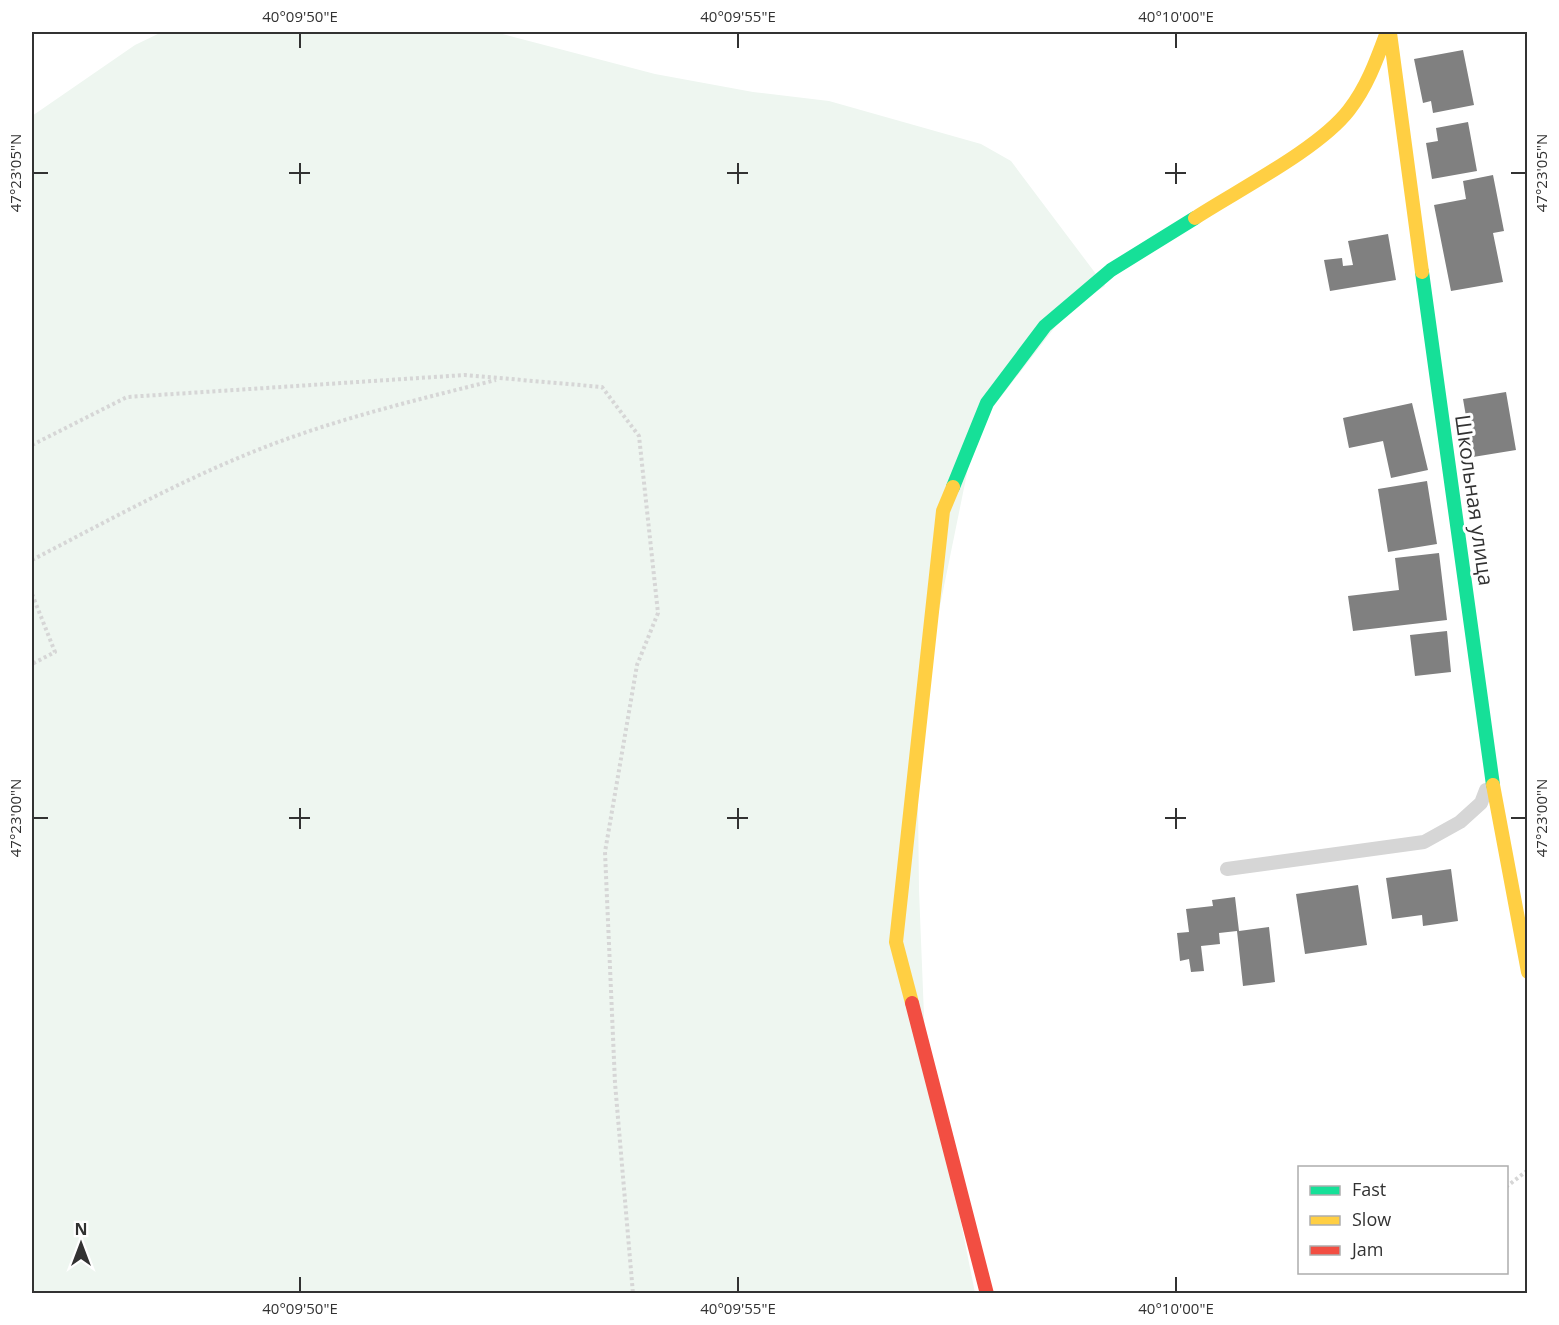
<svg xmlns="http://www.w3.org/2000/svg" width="1559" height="1325" viewBox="0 0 1559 1325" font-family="'Open Sans',sans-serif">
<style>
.green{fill:#eef6f0}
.building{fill:#808080}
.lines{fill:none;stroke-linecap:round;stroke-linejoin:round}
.path{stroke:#d6d6d6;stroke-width:4;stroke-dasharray:3 3;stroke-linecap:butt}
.lane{stroke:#d6d6d6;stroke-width:14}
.fast{stroke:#16e098;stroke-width:14}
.slow{stroke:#ffcf43;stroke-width:14}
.jam{stroke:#f24e42;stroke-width:14}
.ticks{fill:none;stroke:#323232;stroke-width:2}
.labels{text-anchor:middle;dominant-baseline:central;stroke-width:6;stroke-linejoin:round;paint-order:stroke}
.street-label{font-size:21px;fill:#323232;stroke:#fff}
.neatline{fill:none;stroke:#323232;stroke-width:2}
.ticks-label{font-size:15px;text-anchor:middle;fill:#323232}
</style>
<rect width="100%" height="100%" fill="#fff"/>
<!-- green -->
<path class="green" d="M162 32H495L655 74 753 92 829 101 981 144 1011 161 1105 286 1069 309 976 429 917 719 919 890 925 1041 975 1293H32V116L135 45Z"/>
<!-- building -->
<path class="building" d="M1463 50 1474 105 1433 113 1431 101 1423 103 1414 59Z
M1468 122 1477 171 1432 179 1426 143 1438 141 1436 128Z
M1493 175 1504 231 1493 233 1503 282 1451 291 1434 205 1466 199 1463 181Z
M1388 234 1396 280 1330 291 1324 260 1342 258 1343 266 1353 265 1348 241Z
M1506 392 1516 450 1473 457 1463 399Z
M1412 403 1428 470 1391 478 1383 441 1349 448 1343 418Z
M1427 481 1437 544 1388 552 1378 489Z
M1439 553 1447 620 1353 631 1348 596 1399 590 1395 558Z
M1447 631 1451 672 1415 676 1410 635Z
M1451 869 1458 921 1423 926 1422 915 1392 919 1386 878Z
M1358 885 1367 945 1305 954 1296 894Z
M1235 897 1239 931 1269 927 1275 982 1243 986 1237 931 1219 933 1220 944 1201 946 1204 971 1191 972 1189 959 1180 961 1177 933 1189 932 1186 909 1213 906 1212 900Z"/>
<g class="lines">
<!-- path -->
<path class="path" d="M32 445 127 397 465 375 602 387 639 436 658 613 637 665 605 852 615 1083 633 1294
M32 560C117 516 203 468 295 436 361 413 428 397 496 380
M32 594 55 652 32 664
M1506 1187 1528 1170"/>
<!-- lane -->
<path class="lane" d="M1227 869 1424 842 1460 822 1481 803 1486 790"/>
<!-- fast -->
<path class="fast" d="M1422 272 1493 785
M953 487 987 403 1045 326 1111 270 1195 218"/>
<!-- slow -->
<path class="slow" d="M1390 33 1422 272
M1195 218C1238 190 1319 149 1349 110 1367 87 1377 59 1387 32
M1493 785 1528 972
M912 1003 896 942 943 511 953 487"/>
<!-- jam -->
<path class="jam" d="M912 1003 987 1294"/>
</g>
<!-- ticks -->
<path class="ticks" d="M300 33V48M738 33V48M1176 33V48M300 163V184M738 163V184M1176 163V184M33 173H48M289 173H310M727 173H748M1165 173H1186M1511 173H1526M300 808V829M738 808V829M1176 808V829M33 818H48M289 818H310M727 818H748M1165 818H1186M1511 818H1526M300 1277V1292M738 1277V1292M1176 1277V1292"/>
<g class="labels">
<!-- street labels -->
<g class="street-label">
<text transform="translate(1475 500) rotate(82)">Школьная улица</text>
</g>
</g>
<!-- border -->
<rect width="1559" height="1325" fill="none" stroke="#ffffff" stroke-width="66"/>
<!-- legend -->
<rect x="1298" y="1166" width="210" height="108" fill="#ffffff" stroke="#adadad" stroke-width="1.5"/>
<rect x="1310" y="1186" width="30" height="9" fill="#16e098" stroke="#adadad" stroke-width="1.5"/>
<text x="1352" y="1196" font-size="18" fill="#323232">Fast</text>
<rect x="1310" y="1216" width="30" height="9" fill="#ffcf43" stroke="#adadad" stroke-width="1.5"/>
<text x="1352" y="1226" font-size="18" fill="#323232">Slow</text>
<rect x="1310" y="1246" width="30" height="9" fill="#f24e42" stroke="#adadad" stroke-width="1.5"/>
<text x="1352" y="1256" font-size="18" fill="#323232">Jam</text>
<!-- north arrow -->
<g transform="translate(81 1244)" stroke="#ffffff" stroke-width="4.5" paint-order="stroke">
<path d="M0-4.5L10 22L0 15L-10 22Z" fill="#323232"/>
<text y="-9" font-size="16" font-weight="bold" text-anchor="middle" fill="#323232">N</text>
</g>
<rect x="33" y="33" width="1493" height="1259" class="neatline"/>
<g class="ticks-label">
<text x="300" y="22">40°09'50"E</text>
<text x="738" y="22">40°09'55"E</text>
<text x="1176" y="22">40°10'00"E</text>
<text transform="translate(16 173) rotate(-90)" y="5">47°23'05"N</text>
<text transform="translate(1542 173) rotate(-90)" y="5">47°23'05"N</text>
<text transform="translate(16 818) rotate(-90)" y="5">47°23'00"N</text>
<text transform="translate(1542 818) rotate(-90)" y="5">47°23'00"N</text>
<text x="300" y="1314">40°09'50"E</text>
<text x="738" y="1314">40°09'55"E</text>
<text x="1176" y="1314">40°10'00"E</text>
</g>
</svg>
